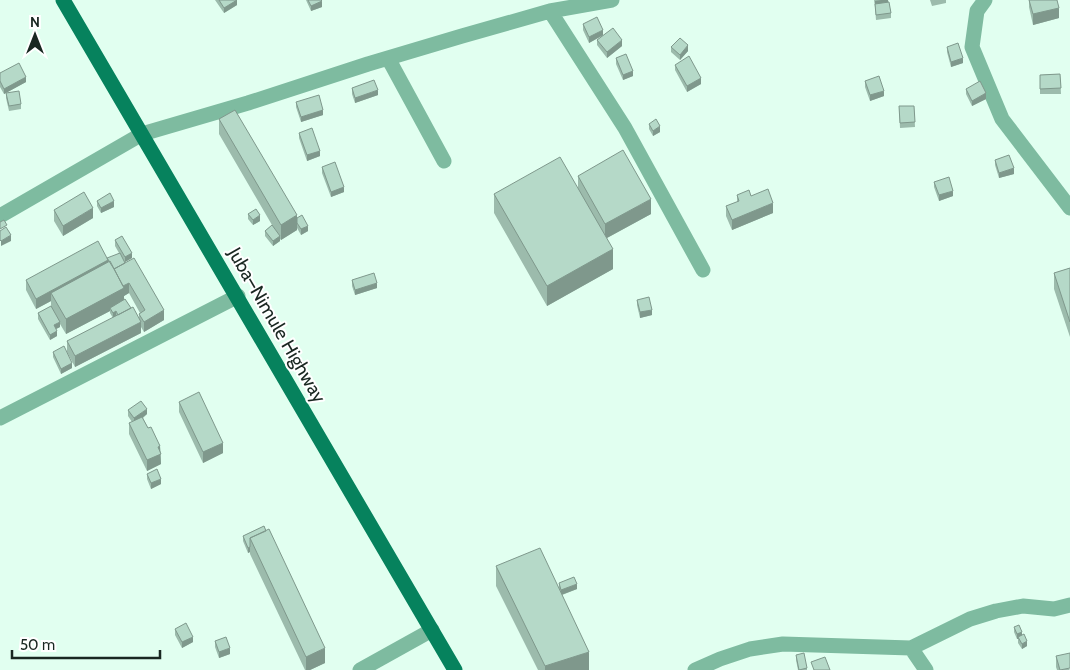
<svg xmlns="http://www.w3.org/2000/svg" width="1070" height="670" viewBox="0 0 1070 670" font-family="Cabin,sans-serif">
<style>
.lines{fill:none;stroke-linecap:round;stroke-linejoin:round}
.minor{stroke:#7ebba0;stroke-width:15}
.primary{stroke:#06825d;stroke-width:15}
.wall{fill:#9cbbac;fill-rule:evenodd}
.shaded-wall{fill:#7f988c}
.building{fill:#b5d9c8;stroke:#7f988c}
.labels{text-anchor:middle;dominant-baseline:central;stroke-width:4;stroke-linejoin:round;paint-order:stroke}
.street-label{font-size:19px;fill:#192721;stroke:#fff}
</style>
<rect width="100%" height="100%" fill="#e1fff0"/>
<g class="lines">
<!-- minor -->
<path class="minor" d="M985 0 977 11 972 47 1002 119 1070 208
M550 11 625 128 703 270
M388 58 444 161
M0 216 142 134 248 103 368 64 462 36 550 11 612 0
M0 418 238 296
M911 648 926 670
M360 670 432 630
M695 670 720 659 750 649 783 644 911 648 970 619 996 611 1023 606 1054 609 1070 605"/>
<!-- primary -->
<path class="primary" d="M63 0 455 670"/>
</g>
<!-- wall -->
<path class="wall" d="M215 0H237V5L224 13Z
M306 0H321L322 7 311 11Z
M874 0H888L891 13V18L876 20 875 7Z
M930 0H946V3L932 6Z
M1029 0H1057L1059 18 1033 25 1029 7Z
M583 24 603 35 622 46 607 58 597 45V40L602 36 589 43 583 30Z
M671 47 688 51 680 60 671 52Z
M947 47 963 63 951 67 947 52Z
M616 58 633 76 623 80 616 64Z
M675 65 701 84 687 92 675 70Z
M0 73 26 82 4 94 0 87Z
M1060 74 1061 94H1040V75Z
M865 81 884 96 870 101 865 87Z
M352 88 378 95 355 103 352 94Z
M966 89 986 99 972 106 966 94Z
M6 93 21 104V109L9 111 6 98Z
M296 102 323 115 301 122 296 107Z
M899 106H914L915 127 900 128Z
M219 119 297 218 308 231 301 235 297 228V230L281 240 280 239V241L273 246 265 236V231L272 225 219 134Z
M649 124 660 132 653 136 649 129Z
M299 133 320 156 307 161 299 138Z
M995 160 1014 174 999 178 995 165Z
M322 167 344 192 331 197 322 173Z
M578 176 651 214 607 238 613 269 547 306 494 213V194L578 189Z
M934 182 953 196 939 201 934 187Z
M737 195 751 196 773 213 732 230 726 216V206L737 202Z
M97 201 114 207 101 213 97 206Z
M54 210 93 218 63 236 54 221Z
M248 214 260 221 253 225 248 219Z
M115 240 132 258 125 262 164 320 144 332 141 327V333L75 367 67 352V341L113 318 110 313V311L66 334 60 324V327L56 329 57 336 50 340 38 319V313L51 307V301L36 309 26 290V280L107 260 119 253 115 246ZM129 293 140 313 139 314V319L124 300V296Z
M1070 268V337L1054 289V273Z
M352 280 377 288 355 295 352 286Z
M637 300 652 315 640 318 637 305Z
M53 352 72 368 61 374 53 357Z
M179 402 223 453 203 463 179 412Z
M128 410 147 414 143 418 148 428 160 446 161 464 147 471 129 434V423L132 422 128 416Z
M147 474 161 484 151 489 147 479Z
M264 526 325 663 310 670H305L250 554V552L248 553 243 541V536Z
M496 566 559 588V583L577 589 562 595 589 670H538L496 586Z
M1014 627 1022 636 1027 646 1022 649 1018 643V639H1017L1014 632Z
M175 629 193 642 182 648 175 635Z
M215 641 230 654 219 658 215 647Z
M796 655 807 668V670H798L796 660Z
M1056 656 1070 670H1057L1056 667Z"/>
<!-- shaded-wall -->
<path class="shaded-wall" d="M237 0V5L224 13V8Z
M881 0H888V4L875 7V1Z
M322 1V7L311 11V6Z
M1059 8V18L1033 25V14Z
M603 30V35L589 43V37Z
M622 40V46L607 58V52Z
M688 45V51L680 60V55Z
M963 58V63L951 67V62Z
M633 71V76L623 80V75Z
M26 77V82L4 94V89Z
M701 78V84L687 92V86Z
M378 90V95L355 103V98Z
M884 91V96L870 101V95Z
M986 93V99L972 106V101Z
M323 110V115L301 122V117Z
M660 126V132L653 136V131Z
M320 151V156L307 161V155Z
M1014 168V174L999 178V173Z
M344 187V192L331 197V192Z
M953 191V196L939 201V195Z
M651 199V214L605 239V224Z
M114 201V207L101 213V208Z
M773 203V213L732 230V220Z
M93 208V218L63 236V226Z
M260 215V221L253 225V220Z
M297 215V230L281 240V225Z
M308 226V231L301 235V229Z
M11 235V241L1 246V241Z
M280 236V241L273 246V241Z
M613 249V269L547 306V286Z
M132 253V258L125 262V257Z
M108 260V271L51 293V301L36 309V299Z
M129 283V293L124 296V303L110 308V311L66 334V319Z
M377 283V288L355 295V290Z
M164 310V320L144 332V322Z
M652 310V315L640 318V312Z
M116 311V317L113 319V313Z
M60 322V327L54 330V325Z
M141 322V333L75 367V356Z
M57 331V336L50 340V335Z
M72 363V368L61 374V369Z
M147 409V414L134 424V418Z
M223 443V453L203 463V452Z
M160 446 161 464 147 471V460L158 447Z
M161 479V484L151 489V483Z
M250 547V552L248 553V548Z
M577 584V589L561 595V590Z
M1022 632V638L1017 639V634Z
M193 637V642L182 648V642Z
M1027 641V646L1022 649V644Z
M230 648V654L219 658V652Z
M325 648V663L310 670H306V657Z
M589 652V670H545V666Z"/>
<!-- building -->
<path class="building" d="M219 0H237L224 8Z
M308 0H321L322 1 311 6Z
M1029 0H1057L1059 8 1033 14Z
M889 2 891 13 876 15 875 4Z
M597 17 603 30 589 37 583 24Z
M613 28 622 40 607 52 597 40Z
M680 38 688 45 680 55 671 47Z
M958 43 963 58 951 62 947 47Z
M626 54 633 71 623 75 616 58Z
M689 56 701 78 687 86 675 65Z
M19 63 26 77 4 89 0 81V73Z
M1060 74 1061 88 1040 89V75Z
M879 76 884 91 870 95 865 81Z
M374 80 378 90 355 98 352 88Z
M980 81 986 93 972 101 966 89Z
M19 91 21 104 9 106 6 93Z
M319 95 323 110 301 117 296 102Z
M899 106H914L915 122 900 123Z
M235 110 297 215 281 225 219 119Z
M656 119 660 126 653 131 649 124Z
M312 128 320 151 307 155 299 133Z
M623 150 651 199 605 224 578 176Z
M1009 155 1014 168 999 173 995 160Z
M560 157 613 249 547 286 494 194Z
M335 162 344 187 331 192 322 167Z
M949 177 953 191 939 195 934 182Z
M768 189 773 203 732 220 726 206 739 201 737 195 749 190 751 196Z
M84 192 93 208 63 226 54 210Z
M110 193 114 201 101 208 97 201Z
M256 209 260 215 253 220 248 214Z
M302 215 308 226 301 229 297 223V218Z
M4 220 7 225 0 229V222Z
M272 225 280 236 273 241 265 231Z
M6 227 11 235 1 241 0 240V231Z
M122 236 132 253 125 257 115 240Z
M98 241 108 260 36 299 26 280Z
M120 253 125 263 114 269 107 258Z
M134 258 164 310 144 322 139 314 145 310 129 283 123 286 114 269Z
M110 261 124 288 66 319 51 293Z
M1070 268V322L1054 273Z
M374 273 377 283 355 290 352 280Z
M649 297 652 310 640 312 637 300Z
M125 299 131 308 118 315 116 311 113 313 110 308Z
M51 306 60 322 54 325 57 331 50 335 38 313Z
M133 307 141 322 75 356 67 341Z
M64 346 72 363 61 369 53 352Z
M199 392 223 443 203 452 179 402Z
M141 401 147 409 134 418 128 410Z
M142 417 148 428 151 427 160 446 158 447 161 454 147 460 129 423Z
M157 469 161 479 151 483 147 474Z
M264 526 266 531 250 538V547L248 548 243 536Z
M269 529 325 648 306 657 250 538Z
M540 548 589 652 545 666 496 566Z
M574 577 577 584 561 590 559 583Z
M186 623 193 637 182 642 175 629Z
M1019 625 1022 632 1017 634 1014 627Z
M1024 634 1027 641 1022 644 1018 637Z
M226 637 230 648 219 652 215 641Z
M804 653 807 668 799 670 796 655Z
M1070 653V668L1060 670 1056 656Z
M825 657 830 670H814L811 662Z"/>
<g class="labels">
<!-- street labels -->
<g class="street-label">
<text transform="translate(277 325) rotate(60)">Juba–Nimule Highway</text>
</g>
</g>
<!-- north arrow -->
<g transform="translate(35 35)" stroke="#ffffff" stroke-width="4" paint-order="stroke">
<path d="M0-4L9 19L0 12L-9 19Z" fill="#192721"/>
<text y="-8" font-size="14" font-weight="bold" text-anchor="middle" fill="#192721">N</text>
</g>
<!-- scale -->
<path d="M12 650v8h148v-8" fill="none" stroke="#192721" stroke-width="2.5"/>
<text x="20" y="650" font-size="15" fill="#192721" stroke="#ffffff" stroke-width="4" paint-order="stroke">50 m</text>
</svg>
